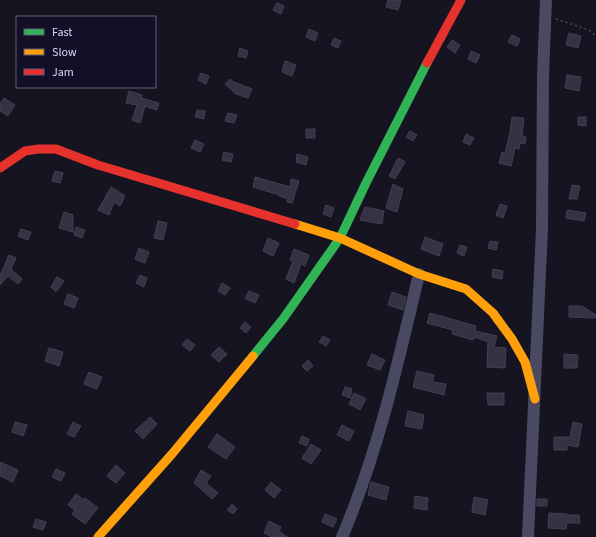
<svg xmlns="http://www.w3.org/2000/svg" width="596" height="537" viewBox="0 0 596 537" font-family="'Source Sans 3',sans-serif">
<style>
.building{fill:#343243;stroke:#433f54}
.lines{fill:none;stroke-linecap:round;stroke-linejoin:round}
.path{stroke:#44505f;stroke-width:1.5;stroke-dasharray:2 3;stroke-linecap:butt}
.street{stroke:#4a4962;stroke-width:12}
.fast{stroke:#30b455;stroke-width:9}
.slow{stroke:#ff9f0a;stroke-width:9}
.jam{stroke:#e5322d;stroke-width:9}
</style>
<rect width="100%" height="100%" fill="#161421"/>
<!-- building -->
<path class="building" d="M388 0H401L398 10 386 7Z
M277 3 284 6 281 14 273 10Z
M309 29 318 33 315 41 306 37Z
M569 33 581 36 578 48 566 45Z
M512 35 520 39 517 46 508 42Z
M334 38 341 41 338 48 331 45Z
M452 40 460 45 455 53 447 47Z
M240 48 248 51 246 58 238 56Z
M471 51 480 55 476 63 468 59Z
M285 61 296 65 292 76 282 72Z
M201 73 209 76 206 84 198 80Z
M567 75 581 77 579 91 565 88Z
M230 79 234 82 252 89 248 98 236 94 225 84Z
M129 91 142 95 141 98 159 103 157 110 145 106 140 123 132 120 137 105 126 103Z
M4 98 15 105 8 116 0 111V104Z
M197 110 205 111 204 119 195 117Z
M228 113 237 115 234 123 225 121Z
M512 117 524 118 522 136 526 137 525 144 520 143 519 149 515 148 511 166 499 163 502 152 505 153 510 133Z
M578 117H586V126L578 125Z
M306 129H315V138H306Z
M410 131 417 135 413 141 406 137Z
M466 134 474 138 470 145 463 142Z
M195 140 204 144 200 152 191 148Z
M224 152 233 154 231 162 222 160Z
M297 154 308 157 306 165 296 162Z
M398 158 405 162 395 179 389 176Z
M55 171 63 173 60 183 52 181Z
M255 177 290 187 291 179 299 181 292 203 287 202 288 199 279 196V195L253 187Z
M393 184 403 189 397 212 386 208Z
M572 185 580 186 577 199H569Z
M111 187 124 195V198L120 206 114 202 109 215 98 210Z
M500 204 507 206 503 218 496 215Z
M326 205 334 208 331 217 323 214Z
M365 207 384 211 382 224 360 220Z
M567 210 586 213 584 221 566 218Z
M64 212 73 215V232L59 228Z
M158 221 167 223 163 240 154 238Z
M76 227 85 230 82 238 74 235Z
M21 229 31 232 28 240 18 236Z
M425 237 443 244 439 256 421 249Z
M268 238 279 243 273 256 263 251Z
M490 241 498 242 496 250 488 248Z
M460 245 467 247 464 256 457 253Z
M139 248 149 252 145 263 135 259Z
M294 249 309 255 305 266 301 264 294 283 286 279 293 261 290 260Z
M9 255 16 258 11 269 22 279 18 284 8 276 0 285V276Z
M493 269 503 271 502 279 492 277Z
M140 275 147 278 144 287 136 283Z
M57 277 64 281 56 292 51 287Z
M222 283 230 288 225 295 218 291Z
M249 291 259 295 255 303 245 298Z
M392 292 406 297 403 310 388 305Z
M68 294 78 298 74 308 64 304Z
M569 306H582L596 315V318L569 317Z
M430 313 476 326 475 331 497 336 494 347 506 348 505 368 487 367 488 342 474 337 473 340 452 334 453 330 427 323Z
M245 322 251 327 246 333 240 328Z
M323 336 330 340 326 346 319 342Z
M187 339 195 345 190 351 182 345Z
M219 347 227 354 219 362 211 355Z
M49 348 63 352 59 366 45 361Z
M372 354 385 360 380 370 367 365Z
M564 354 578 355 577 368H564Z
M308 360 313 366 307 371 302 366Z
M417 371 434 375 432 382 446 384 444 395 413 387Z
M89 372 102 377 97 389 84 384Z
M345 387 352 389 350 398 342 395Z
M354 393 366 399 360 410 349 404Z
M487 393H504V405H488Z
M408 411 424 415 422 429 405 426Z
M150 417 157 424 143 439 135 431Z
M15 422 27 425 23 436 12 432Z
M73 422 81 426 74 437 67 434Z
M573 422 582 424 578 447 567 445V450H554V437H570Z
M342 425 354 431 349 441 337 435Z
M217 434 235 447 226 459 208 447Z
M302 436 309 439 307 446 299 443Z
M311 444 321 450 311 464 302 458Z
M0 462 18 470 13 482 0 476Z
M116 465 125 473 116 483 107 476Z
M56 469 65 473 61 481 52 477Z
M201 470 211 476 206 483 218 493 212 499 194 483Z
M271 482 281 490 274 498 265 490Z
M371 482 389 487 386 500 368 495Z
M76 494 84 500 85 498 98 508 85 524 72 514 75 510 68 505Z
M415 496 428 498 427 510 414 508Z
M474 497 488 500 485 515 472 512Z
M537 499H547V506H537Z
M232 504 237 509 233 514 227 510Z
M549 513 567 514V515H579L580 523H567L566 529 548 528Z
M325 514 337 519 333 527 322 522Z
M36 519 46 522 43 530 33 527Z
M269 521 281 527 279 531 287 537H272L264 533Z"/>
<g class="lines">
<!-- path -->
<path class="path" d="M556 19 589 30 596 36"/>
<!-- street -->
<path class="street" d="M342 537C378 453 398 363 419 274
M528 537 542 228 543 75 546 0"/>
<!-- fast -->
<path class="fast" d="M253 356 283 319 340 238 366 183 427 63"/>
<!-- slow -->
<path class="slow" d="M295 224 340 238 419 274 466 289 493 313 512 339 525 362 535 399
M98 537 172 454 253 356"/>
<!-- jam -->
<path class="jam" d="M427 63 461 0
M0 168 25 151 38 149H56L98 165 295 224"/>
</g>
<!-- legend -->
<rect x="16" y="16" width="140" height="72" fill="#130f26" stroke="#625e7d"/>
<rect x="24" y="29" width="20" height="6" fill="#30b455" stroke="#625e7d"/>
<text x="52" y="36" font-size="12" fill="#d9d4ff">Fast</text>
<rect x="24" y="49" width="20" height="6" fill="#ff9f0a" stroke="#625e7d"/>
<text x="52" y="56" font-size="12" fill="#d9d4ff">Slow</text>
<rect x="24" y="69" width="20" height="6" fill="#e5322d" stroke="#625e7d"/>
<text x="52" y="76" font-size="12" fill="#d9d4ff">Jam</text>
</svg>
